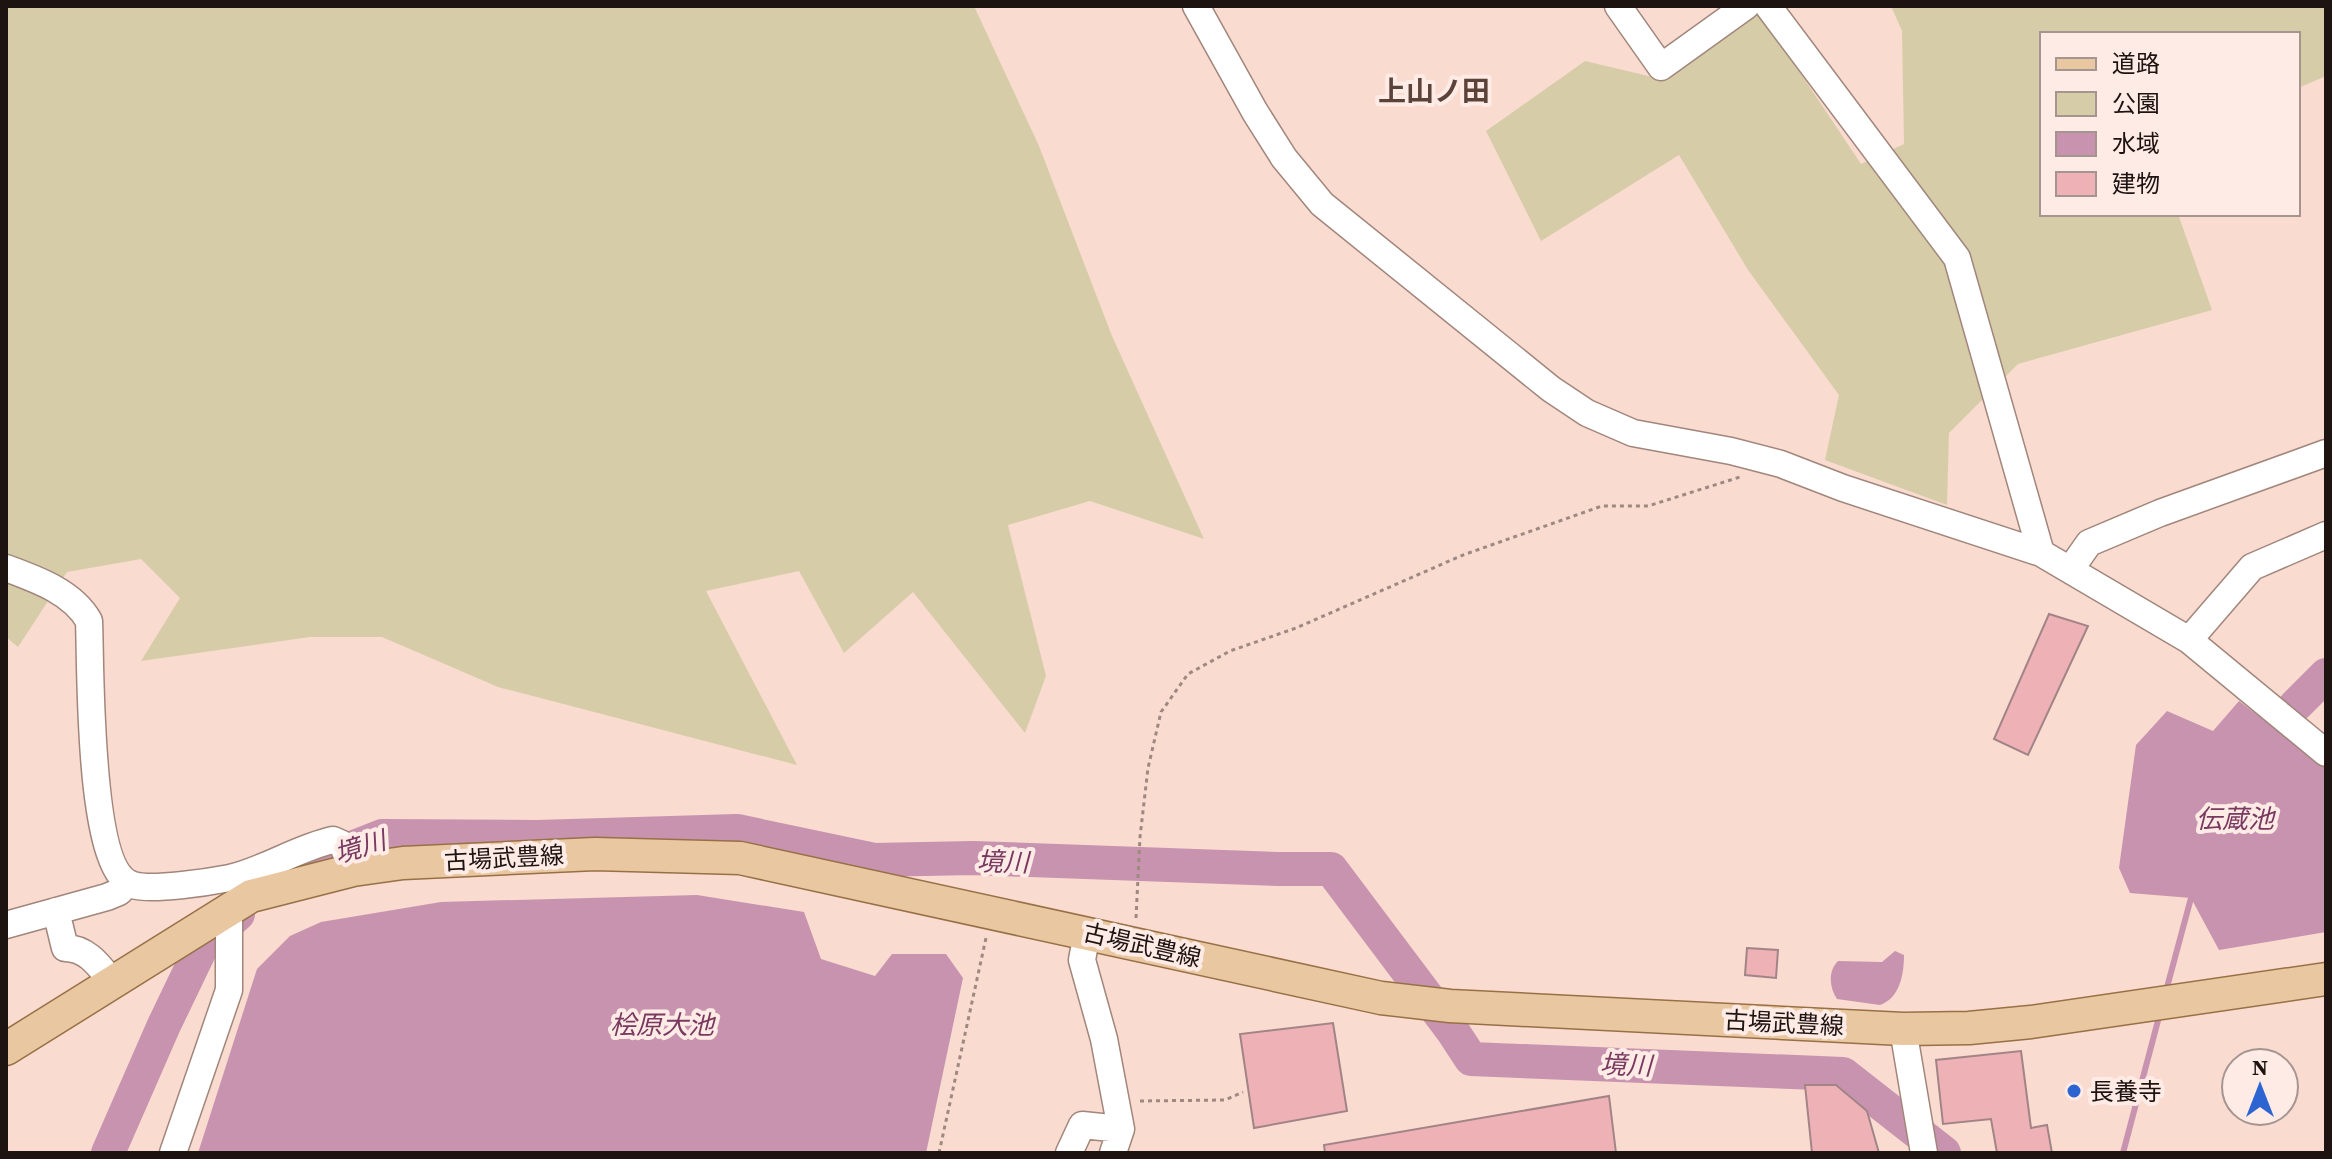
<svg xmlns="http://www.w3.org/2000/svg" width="2332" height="1159" viewBox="0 0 2332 1159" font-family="'Source Serif 4','Noto Sans JP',serif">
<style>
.green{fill:#d6cda8}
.water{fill:#c793af}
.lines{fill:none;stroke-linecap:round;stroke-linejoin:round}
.stream{stroke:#c793af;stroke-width:6}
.river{stroke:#c793af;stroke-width:34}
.building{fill:#eeb1b6;stroke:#a28487;stroke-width:2}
.minor-casing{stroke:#a1867c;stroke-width:29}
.major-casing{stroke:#987046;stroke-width:35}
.path{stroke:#9e8981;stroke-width:3;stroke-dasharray:4 4;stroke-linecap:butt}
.minor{stroke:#fff;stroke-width:26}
.major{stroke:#e9c7a1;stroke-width:32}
.poi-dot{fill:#2c64d2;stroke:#feebe5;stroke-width:3}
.labels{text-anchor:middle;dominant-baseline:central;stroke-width:8;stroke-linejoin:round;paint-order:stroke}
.street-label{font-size:24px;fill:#1d1310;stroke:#feebe5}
.poi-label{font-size:24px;fill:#1d1310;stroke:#feebe5;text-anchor:start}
.water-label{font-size:26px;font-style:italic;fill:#793960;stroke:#feebe5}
.quarter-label{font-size:28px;font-weight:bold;fill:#5b433a;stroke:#feebe5}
</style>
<rect width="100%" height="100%" fill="#f9dbd0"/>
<!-- green -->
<path class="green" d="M6 6H974L1039 146 1112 336 1204 539 1090 501 1008 525 1046 676 1025 733 913 592 844 653 799 571 706 591 797 765 498 687 382 637H310L141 661 180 598 141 559 67 572 18 647 6 637Z
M1891 6H2326V76L2298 88V34H2042V214H2178L2212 310 2018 364 1949 433 1947 505 1825 460 1839 395 1748 270 1679 155 1541 241 1486 131 1585 61 1661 79 1759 11 1861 164 1904 144 1902 31Z"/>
<!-- water -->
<path class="water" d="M2239 701 2326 767V932L2219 950 2191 898 2130 893 2119 868 2136 745 2167 711 2213 731Z
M697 895 804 912 821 959 875 976 892 954H946L963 978 926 1153H198L257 969 290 936 321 922 441 902Z
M1895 951 1904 955C1904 974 1900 998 1880 1005L1837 999C1829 987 1828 971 1838 961L1882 962Z"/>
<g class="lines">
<!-- stream -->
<path class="stream" d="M2166 991 2191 898
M2123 1153 2160 1013"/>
<!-- river -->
<path class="river" d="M2295 706 2326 675
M278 886 321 860 382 836 537 837 737 831 874 860 973 858 1278 869H1331L1452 1030 1471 1059 1843 1074 1944 1153
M108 1153 164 1025 202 946 238 914"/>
</g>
<!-- building -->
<path class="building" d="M2049 614 2088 626 2028 755 1994 739Z
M1747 948 1778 950 1776 978 1745 975Z
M1333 1023 1347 1111 1254 1128 1240 1034Z
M2021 1051 2031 1128 2047 1125 2052 1153H1997L1991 1119 1943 1124 1936 1060Z
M1805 1085H1836L1867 1111 1879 1153H1812Z
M1609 1096 1616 1153H1325L1324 1145Z"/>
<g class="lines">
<defs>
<path id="minor" d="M1196 6 1255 112 1284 158 1322 204 1551 389 1587 413 1633 433 1731 451 1781 464 1843 488 2041 553 2189 640 2326 753
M1618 6 1661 67 1746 6
M1768 6 1957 258 2041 553
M6 568C36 579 73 592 89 621 91 663 87 872 133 885 152 891 209 882 230 878 265 870 297 848 333 840L342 844 353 870
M2070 570 2089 543 2160 513 2326 453
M2189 640 2252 567 2326 535
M56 911 65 948C88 948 100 967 113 983
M6 925 107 897 119 892 128 883
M1087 933 1082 960 1104 1039 1121 1129 1113 1153
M1903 1029 1924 1153
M173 1153 229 990V912
M1069 1153 1082 1125 1121 1129"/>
<path id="major" d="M6 1049 251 896 353 870 403 863 595 854 740 858 1381 998 1450 1006 1903 1029 1969 1028 2031 1022 2326 979"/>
</defs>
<!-- minor casing -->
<use href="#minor" class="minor-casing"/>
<!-- major casing -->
<use href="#major" class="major-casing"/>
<!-- path -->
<path class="path" d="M1136 918 1140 837 1148 768 1161 712 1188 674 1230 651 1296 628 1463 555 1602 506H1648L1740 477
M1140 1101 1225 1100 1243 1092
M939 1153 986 938"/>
<!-- minor -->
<use href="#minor" class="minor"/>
<!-- major -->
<use href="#major" class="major"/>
</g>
<!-- markers -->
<circle class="poi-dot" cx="2074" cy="1091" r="8"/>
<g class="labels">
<!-- street labels -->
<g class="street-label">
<text transform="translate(504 858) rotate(-3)">古場武豊線</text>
<text transform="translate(1142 945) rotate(13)">古場武豊線</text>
<text transform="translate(1784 1023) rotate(3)">古場武豊線</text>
</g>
<!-- poi labels -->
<g class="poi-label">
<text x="2090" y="1091">長養寺</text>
</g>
<!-- water labels -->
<g class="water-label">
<text x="2235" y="819">伝蔵池</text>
<text transform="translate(360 847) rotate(-17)">境川</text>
<text transform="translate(1003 862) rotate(1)">境川</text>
<text x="662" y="1025">桧原大池</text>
<text transform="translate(1626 1065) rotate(2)">境川</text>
</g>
<!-- quarter labels -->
<g class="quarter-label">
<text x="1434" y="91">上山ノ田</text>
</g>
</g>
<!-- border -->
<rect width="2332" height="1159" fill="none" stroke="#1d1310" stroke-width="16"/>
<!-- legend -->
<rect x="2040" y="32" width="260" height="184" fill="#feebe5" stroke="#a49590" stroke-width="2"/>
<rect x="2056" y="58" width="40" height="12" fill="#e9c7a1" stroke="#a49590" stroke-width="2"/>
<text x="2112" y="72" font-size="24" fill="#1d1310">道路</text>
<rect x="2056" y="92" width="40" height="24" fill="#d6cda8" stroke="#a49590" stroke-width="2"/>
<text x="2112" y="112" font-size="24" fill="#1d1310">公園</text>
<rect x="2056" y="132" width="40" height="24" fill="#c793af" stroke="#a49590" stroke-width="2"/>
<text x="2112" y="152" font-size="24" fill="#1d1310">水域</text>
<rect x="2056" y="172" width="40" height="24" fill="#eeb1b6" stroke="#a49590" stroke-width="2"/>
<text x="2112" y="192" font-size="24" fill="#1d1310">建物</text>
<!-- north arrow -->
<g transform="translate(2260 1087)"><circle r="38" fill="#feebe5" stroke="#a49590" stroke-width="2"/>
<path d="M0-6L14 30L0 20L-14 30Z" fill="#2c64d2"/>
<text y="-12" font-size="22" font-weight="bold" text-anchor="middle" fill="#1d1310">N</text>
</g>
</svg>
